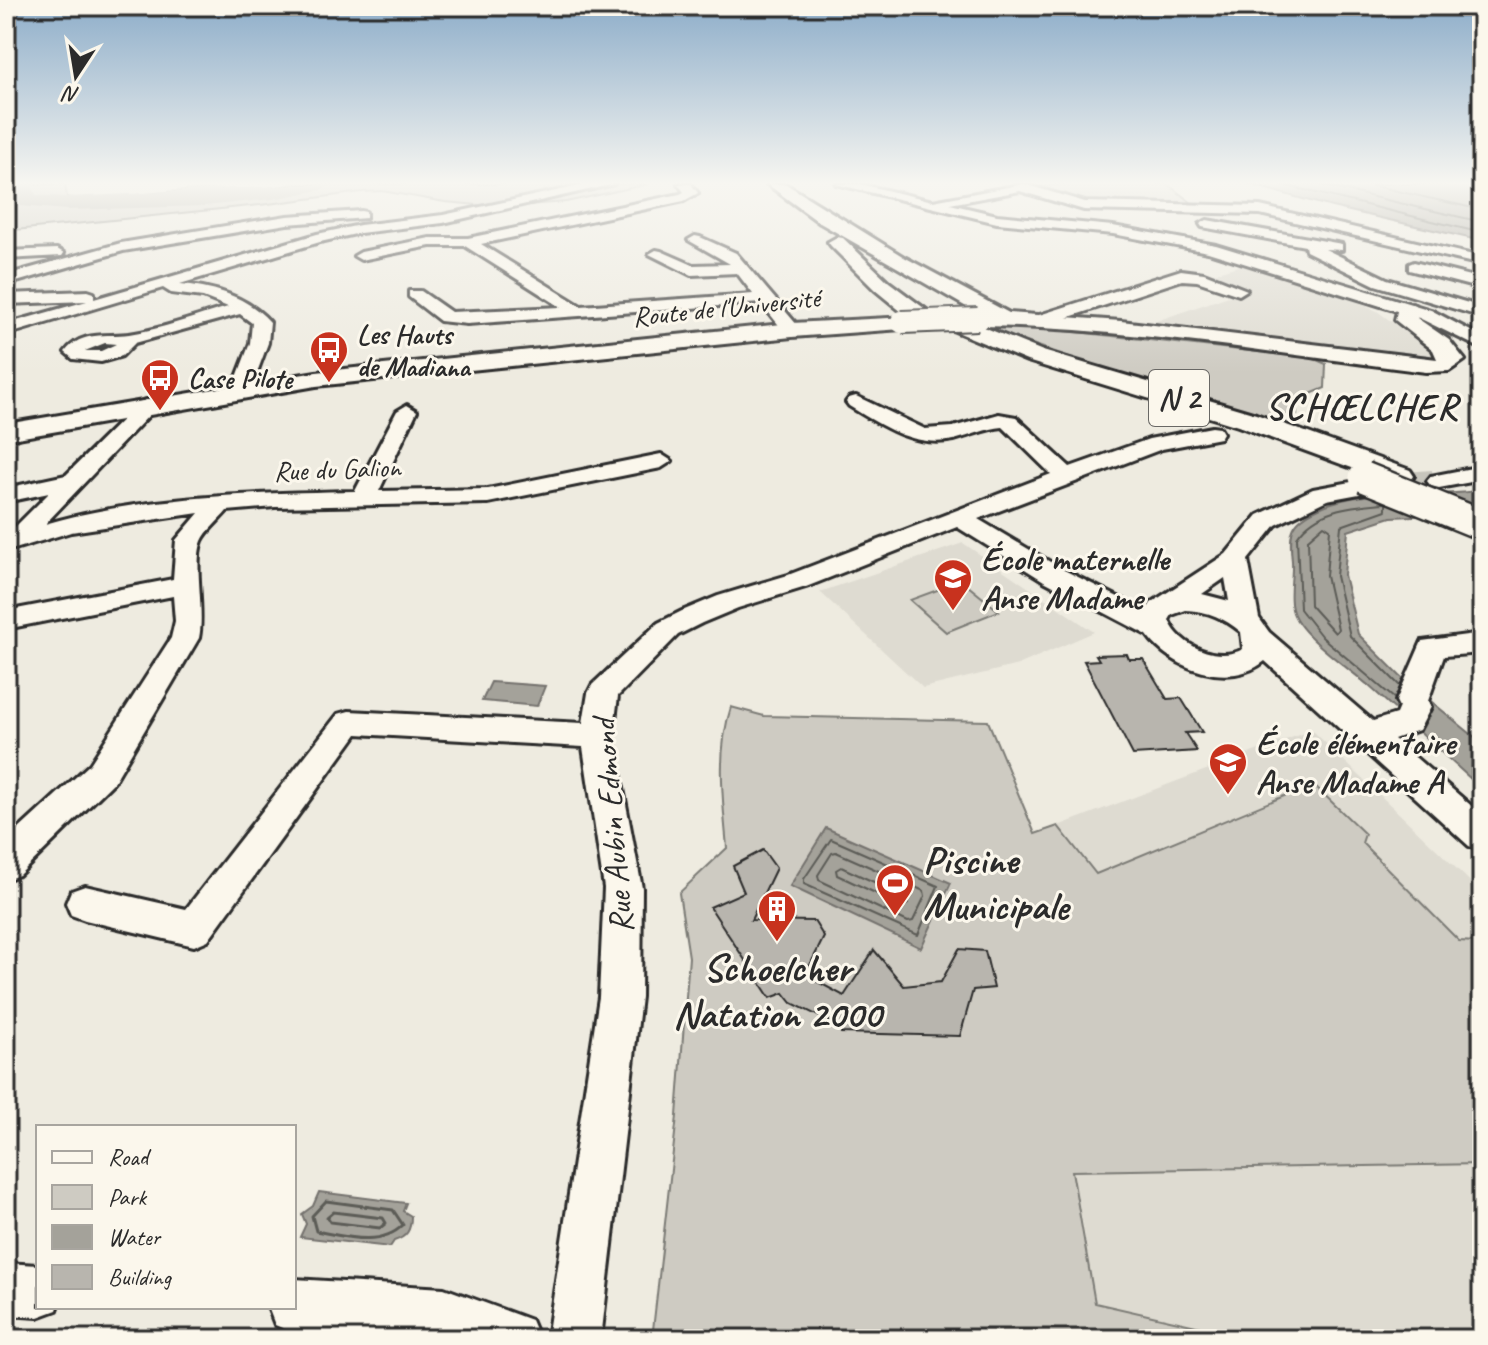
<svg xmlns="http://www.w3.org/2000/svg" width="1488" height="1345" viewBox="0 0 1488 1345" font-family="Caveat,sans-serif">
<style>
.built{fill:#dedbd1}
.green{fill:#cecbc2;stroke:#7c7b76;stroke-width:2}
.water{fill:#a4a29a;stroke:#74726e;stroke-width:2}
.lines{fill:none;stroke-linecap:round;stroke-linejoin:round}
.shore-far1{stroke:#5b5b57;stroke-width:2}
.shore{stroke:#5b5b57;stroke-width:3}
.river{fill:#a4a29a;fill-rule:evenodd}
.building{fill:#b8b5ae;stroke:#2b2b2b;stroke-width:2}
.minor-tunnel{stroke:#c7c5bc;stroke-width:23;stroke-dasharray:23 11;stroke-linecap:butt}
.minor-casing{stroke:#2b2b2b;stroke-width:6}
.major-casing{stroke:#2b2b2b;stroke-width:6}
.minor{fill:#fbf7ec;fill-rule:evenodd}
.major{fill:#fbf7ec;fill-rule:evenodd}
.major-bridge-far1-casing{stroke:#2b2b2b;stroke-width:26;stroke-linecap:butt}
.major-bridge-casing{stroke:#2b2b2b;stroke-width:34;stroke-linecap:butt}
.major-bridge-far1{stroke:#fbf7ec;stroke-width:22}
.major-bridge{stroke:#fbf7ec;stroke-width:29}
.labels{text-anchor:middle;dominant-baseline:central;stroke-width:6;stroke-linejoin:round;paint-order:stroke}
.far-street-label{font-size:28px;fill:#2b2b2b;stroke:#fbf7ec}
.far-poi-label{font-size:28px;font-weight:bold;fill:#2b2b2b;stroke:#fbf7ec;text-anchor:start}
.shield{fill:#fbf7ec;stroke:#696865;stroke-width:2}
.shield-label{font-size:32px;font-weight:bold;fill:#2b2b2b}
.poi-label{font-size:34px;font-weight:bold;fill:#2b2b2b;stroke:#fbf7ec;text-anchor:start}
.street-label{font-size:34px;fill:#2b2b2b;stroke:#fbf7ec}
.far-district-label{font-size:36px;font-weight:bold;letter-spacing:2px;fill:#2b2b2b;stroke:#fbf7ec}
.near-poi-label{font-size:40px;font-weight:bold;fill:#2b2b2b;stroke:#fbf7ec;text-anchor:start}
</style>
<rect width="100%" height="100%" fill="#eeebe0"/>
<filter id="ink" filterUnits="userSpaceOnUse"><feTurbulence type="fractalNoise" baseFrequency=".0125" numOctaves="2"/><feDisplacementMap in="SourceGraphic" scale="16" xChannelSelector="R" yChannelSelector="G"/><feConvolveMatrix kernelMatrix="1 2 1 2 8 2 1 2 1" color-interpolation-filters="sRGB"/></filter>
<g filter="url(#ink)">
<!-- built -->
<path class="built" d="M1245 264 1266 268 1356 301 1377 311 1439 357 1424 359 1142 326 1246 290 1245 286 1210 274Z
M963 543 1094 632 1018 665 923 688 820 592Z
M1312 730 1482 893V1339H1253L1094 1303 1084 1230 1005 846Z"/>
<!-- green -->
<path class="green" d="M6 184H65L67 197C99 203 133 194 166 192 210 188 252 192 295 184H649L566 202 501 207 445 202 382 191 362 192 260 205 6 231Z
M1066 184H1167L1196 206 1081 205 1026 188Z
M993 323 1312 358 1326 364 1325 388 1296 400 1297 415 1261 417 1115 373 987 328V325Z
M962 581 999 611 946 632 910 600Z
M731 707 764 716 988 721 1035 834 1058 826 1096 874 1313 784 1365 834 1362 843 1459 941 1476 942 1482 947V1164L1072 1171 1095 1303 1253 1339H652L677 1116 689 957 679 893 727 848C723 801 716 753 731 707Z"/>
<!-- water -->
<path class="water" d="M1248 184H1482V241L1332 207Z
M1482 490V513L1391 517 1348 531 1344 575 1358 634 1400 676 1482 743V789C1444 755 1407 720 1369 686 1350 669 1297 634 1292 609 1288 595 1293 576 1292 561 1289 532 1290 521 1319 508 1369 485 1429 500 1482 490Z
M491 682 545 686 537 706 482 701Z
M826 828 951 883 921 948 790 886Z
M319 1192 406 1203 403 1211 411 1216C411 1230 407 1237 394 1241L390 1247 300 1237 306 1224 302 1214 313 1206Z"/>
<g class="lines">
<!-- shore-far1 -->
<path class="shore-far1" d="M1279 184 1482 233
M1317 184 1482 222
M1366 184 1482 210
M1384 503C1351 506 1317 508 1297 537L1300 609 1322 637 1395 699
M1386 504V510L1341 526 1336 576 1350 636 1400 686
M1324 525 1330 529 1326 576 1338 629 1335 633 1310 605 1308 539Z
M831 839 938 886 918 935 804 884V879Z
M836 852 924 891 925 896 913 921 908 922 819 880 818 875 832 853Z
M841 867 907 897 908 904 903 906 837 875 836 870Z"/>
<!-- shore -->
<path class="shore" d="M326 1201 393 1210 403 1225C380 1248 344 1236 316 1231L312 1216Z
M333 1212 383 1218 386 1223 380 1228 330 1222 327 1217Z"/>
<!-- river -->
<path class="river" d="M10 184H31L36 195 67 197 331 184 321 190 273 199 204 206 67 210 20 206Z"/>
</g>
<!-- building -->
<path class="building" d="M1127 654 1129 659H1143L1167 699 1181 698 1202 732 1185 733 1197 751 1133 755 1084 661 1099 660 1096 655Z
M763 850 776 868 751 920 814 921 824 937 805 975 844 996 874 950 904 986 941 982 959 949 985 951 994 988 973 990 960 1036 841 1033V1027L792 1003 784 993 770 998 710 907 744 892 733 866Z"/>
<g class="lines">
<!-- minor-tunnel -->
<path class="minor-tunnel" d="M1376 486 1439 481"/>
<defs>
<path id="minor" d="M589 184H614L443 223 360 233 320 242 180 284C212 286 248 297 270 322L268 343 249 394H235L232 390 250 343 252 323 240 314 135 343 122 356 101 362 73 359 65 352C82 330 106 337 129 334 162 329 196 316 228 307L203 297 171 293 163 288 6 335V324L87 301 6 304V294L88 291 94 293V299L317 234 360 225 443 215ZM105 343 116 344 101 351H85Z
M678 184H691L698 193 684 201 481 244 581 306 753 294 737 273 691 275 649 254 656 250 661 251 693 265 730 264 688 240 695 236 700 237 736 253 798 326 801 330 798 334H786L761 303 467 324 440 321 409 297V291H421L451 312 561 307 465 246H430L361 260 354 256 361 252 430 238H468L680 194 684 192Z
M836 184H860L933 201 1024 184 1085 202 1260 206 1482 257V265L1260 214 1084 210 1020 191 950 204 997 215 1113 226 1216 245 1431 310 1482 337V349L1419 318 1208 252 1113 234 997 223Z
M361 211 366 212V218L287 224 123 251 6 285V275L121 243 287 216Z
M1207 220 1342 244V250L1325 249 1387 279 1482 307V317L1375 285 1306 251 1305 246 1202 227 1200 224Z
M57 249 64 253 62 256 6 259V251Z
M1414 262 1482 279V289L1409 270V264Z
M1181 270 1204 273 1247 290 1239 295 1197 281 1182 280 1048 324H1036L1033 320 1036 316Z
M856 396 925 429 953 427 999 414 1016 417 1070 467 1149 439 1212 427 1220 428 1223 433 1220 438 1162 449 978 519 1062 569 1146 611 1151 603 1226 554 1258 515 1313 489 1362 480 1370 482 1374 487 1370 492 1327 500 1276 525 1248 560 1259 618 1269 632 1373 721 1396 714 1399 707 1396 701 1422 641 1482 633V653L1444 656 1428 701 1431 707 1419 730 1394 739 1482 815V851L1469 846 1265 661C1230 690 1171 669 1147 635L1044 581 957 527 806 587 738 608 702 623 678 635 618 696 613 736 642 888 641 997 601 1339H547L599 997 604 888 583 747 357 734 208 940 194 946 85 920 71 915 66 903 71 891 85 886 186 909 338 714 349 711 583 723 588 693 592 685 658 623 682 611 718 596 788 575 1051 474 1003 427C987 428 970 436 954 440 914 448 882 426 849 406L846 402 849 398ZM1225 578 1229 601 1202 594ZM1186 610C1209 611 1224 618 1241 632L1243 649C1218 663 1179 646 1169 620L1172 615Z
M147 400 154 402 157 406 154 410 45 524C139 496 258 493 355 491L397 411 407 405 417 411 379 491 488 489 661 454 672 461 661 468 488 503 275 507 227 511C220 520 206 531 202 541 193 563 205 611 199 638L114 782 19 875 6 880V841L90 764 171 638 175 621 173 596 6 629V611L173 579 176 540 199 513 71 532 15 549 6 546V536L49 493 6 502V488L66 475 140 402Z
M1482 466V480L1439 488 1431 486 1427 481 1431 476Z
M6 1263 38 1265V1307H58L57 1310 38 1317 6 1315Z
M294 1279 444 1288 531 1320 539 1339H399L294 1333 275 1325 268 1307H294Z"/>
<path id="major" d="M767 184H786L904 257 1009 313 1121 321 1437 359 1433 350 1395 320 1398 307 1412 304 1423 310 1417 318 1449 340 1465 360 1449 371 1426 372C1278 354 1130 328 981 326L1043 351 1256 414 1410 470 1414 476 1410 482 1400 485 1390 482 1238 426 1027 361 950 329 947 324 950 319 968 320 970 314 977 313 820 223Z
M837 237 843 238 889 282 928 311 931 316 928 321 911 320 910 327 902 329 792 337 316 386 6 440V424L316 372 792 323 908 317 875 290 831 246 828 242Z"/>
</defs>
<!-- minor casing -->
<use href="#minor" class="minor-casing"/>
<!-- major casing -->
<use href="#major" class="major-casing"/>
<!-- minor -->
<use href="#minor" class="minor"/>
<!-- major -->
<use href="#major" class="major"/>
<defs>
<path id="major-bridge-far1" d="M902 322 978 319"/>
<path id="major-bridge" d="M1364 477 1482 525"/>
</defs>
<!-- major-bridge-far1 casing -->
<use href="#major-bridge-far1" class="major-bridge-far1-casing"/>
<!-- major-bridge casing -->
<use href="#major-bridge" class="major-bridge-casing"/>
<!-- major-bridge-far1 -->
<use href="#major-bridge-far1" class="major-bridge-far1"/>
<!-- major-bridge -->
<use href="#major-bridge" class="major-bridge"/>
</g>
</g>
<!-- sky -->
<linearGradient id="sky" x2="0" y2="1"><stop stop-color="#8dadc9"/><stop offset="0.49" stop-color="#f7f6f1"/><stop offset="1" stop-color="#f7f6f1" stop-opacity="0"/></linearGradient>
<rect width="1488" height="373" fill="url(#sky)"/>
<!-- icons -->
<defs>
<symbol id="bus-pin" viewBox="-11 -11 22 30"><path d="M0 17L-7.5 6A9.5 9.5 0 1 1 7.5 6Z" fill="#c8321e" stroke="#fbf7ec"/><path d="M-5-6H5V4H4V6H2V4H-2V6H-4V4H-5ZM-3.5-4V0h7V-4ZM-3.5 1.2v1.5H-2V1.2ZM2 1.2v1.5H3.5V1.2Z" fill="#fff"/></symbol>
<symbol id="school-pin" viewBox="-11 -11 22 30"><path d="M0 17L-7.5 6A9.5 9.5 0 1 1 7.5 6Z" fill="#c8321e" stroke="#fbf7ec"/><path d="M0-5L7-2L0 1L-7-2ZM-4 1L0 2.5L4 1V4Q0 6-4 4Z" fill="#fff"/></symbol>
<symbol id="stadium-pin" viewBox="-11 -11 22 30"><path d="M0 17L-7.5 6A9.5 9.5 0 1 1 7.5 6Z" fill="#c8321e" stroke="#fbf7ec"/><path d="M0-5a6.5 5 0 1 0 0 10a6.5 5 0 1 0 0-10ZM-3.5-1.8h7v3.6h-7Z" fill="#fff"/></symbol>
<symbol id="building-pin" viewBox="-11 -11 22 30"><path d="M0 17L-7.5 6A9.5 9.5 0 1 1 7.5 6Z" fill="#c8321e" stroke="#fbf7ec"/><path d="M-4-6H4V6H1V3H-1V6H-4ZM-2.5-4.3h1.7v1.8h-1.7ZM.8-4.3h1.7v1.8H.8ZM-2.5-1h1.7V.8h-1.7ZM.8-1h1.7V.8H.8Z" fill="#fff"/></symbol>
</defs>
<g fill-rule="evenodd">
<use href="#bus-pin" x="307" y="328" width="44" height="60"/>
<use href="#bus-pin" x="138" y="356" width="44" height="60"/>
<use href="#school-pin" x="931" y="556" width="44" height="60"/>
<use href="#school-pin" x="1206" y="740" width="44" height="60"/>
<use href="#stadium-pin" x="873" y="861" width="44" height="60"/>
<use href="#building-pin" x="755" y="887" width="44" height="60"/>
</g>
<g class="labels">
<!-- far-street labels -->
<g class="far-street-label">
<text transform="translate(726 307) rotate(-6)">Route de l'Université</text>
<text transform="translate(337 469) rotate(-2)">Rue du Galion</text>
</g>
<!-- far-poi labels -->
<g class="far-poi-label">
<text x="357" y="334">Les Hauts<tspan x="357" dy="32">de Madiana</tspan></text>
<text x="188" y="378">Case Pilote</text>
</g>
<!-- shield labels -->
<rect class="shield" x="1149" y="370" width="60" height="56" rx="6"/>
<g class="shield-label">
<text x="1179" y="398">N 2</text>
</g>
<!-- poi labels -->
<g class="poi-label">
<text x="981" y="558">École maternelle<tspan x="981" dy="39">Anse Madame</tspan></text>
<text x="1256" y="742">École élémentaire<tspan x="1256" dy="39">Anse Madame A</tspan></text>
</g>
<!-- street labels -->
<g class="street-label">
<text transform="translate(612 826) rotate(-95)">Rue Aubin Edmond</text>
</g>
<!-- far-district labels -->
<g class="far-district-label">
<text x="1362" y="407">SCHŒLCHER</text>
</g>
<!-- near-poi labels -->
<g class="near-poi-label">
<text x="923" y="860">Piscine<tspan x="923" dy="46">Municipale</tspan></text>
<text x="777" y="968" text-anchor="middle">Schoelcher<tspan x="777" dy="46">Natation 2000</tspan></text>
</g>
</g>
<!-- margin -->
<rect width="1488" height="1345" fill="none" stroke="#fbf7ec" stroke-width="32"/>
<rect x="16" y="16" width="1456" height="1313" fill="none" stroke="#2b2b2b" stroke-width="3" filter="url(#ink)"/>
<!-- legend -->
<rect x="36" y="1125" width="260" height="184" fill="#fbf7ec" stroke="#a8a59f" stroke-width="2"/>
<rect x="52" y="1151" width="40" height="12" fill="#fbf7ec" stroke="#a8a59f" stroke-width="2"/>
<text x="108" y="1165" font-size="24" fill="#2b2b2b">Road</text>
<rect x="52" y="1185" width="40" height="24" fill="#cecbc2" stroke="#a8a59f" stroke-width="2"/>
<text x="108" y="1205" font-size="24" fill="#2b2b2b">Park</text>
<rect x="52" y="1225" width="40" height="24" fill="#a4a29a" stroke="#a8a59f" stroke-width="2"/>
<text x="108" y="1245" font-size="24" fill="#2b2b2b">Water</text>
<rect x="52" y="1265" width="40" height="24" fill="#b8b5ae" stroke="#a8a59f" stroke-width="2"/>
<text x="108" y="1285" font-size="24" fill="#2b2b2b">Building</text>
<!-- north arrow -->
<g transform="translate(76 76) rotate(192)" stroke="#fbf7ec" stroke-width="6" paint-order="stroke">
<path d="M0-6L14 30L0 20L-14 30Z" fill="#2b2b2b"/>
<text y="-12" font-size="22" font-weight="bold" text-anchor="middle" fill="#2b2b2b">N</text>
</g>
</svg>
